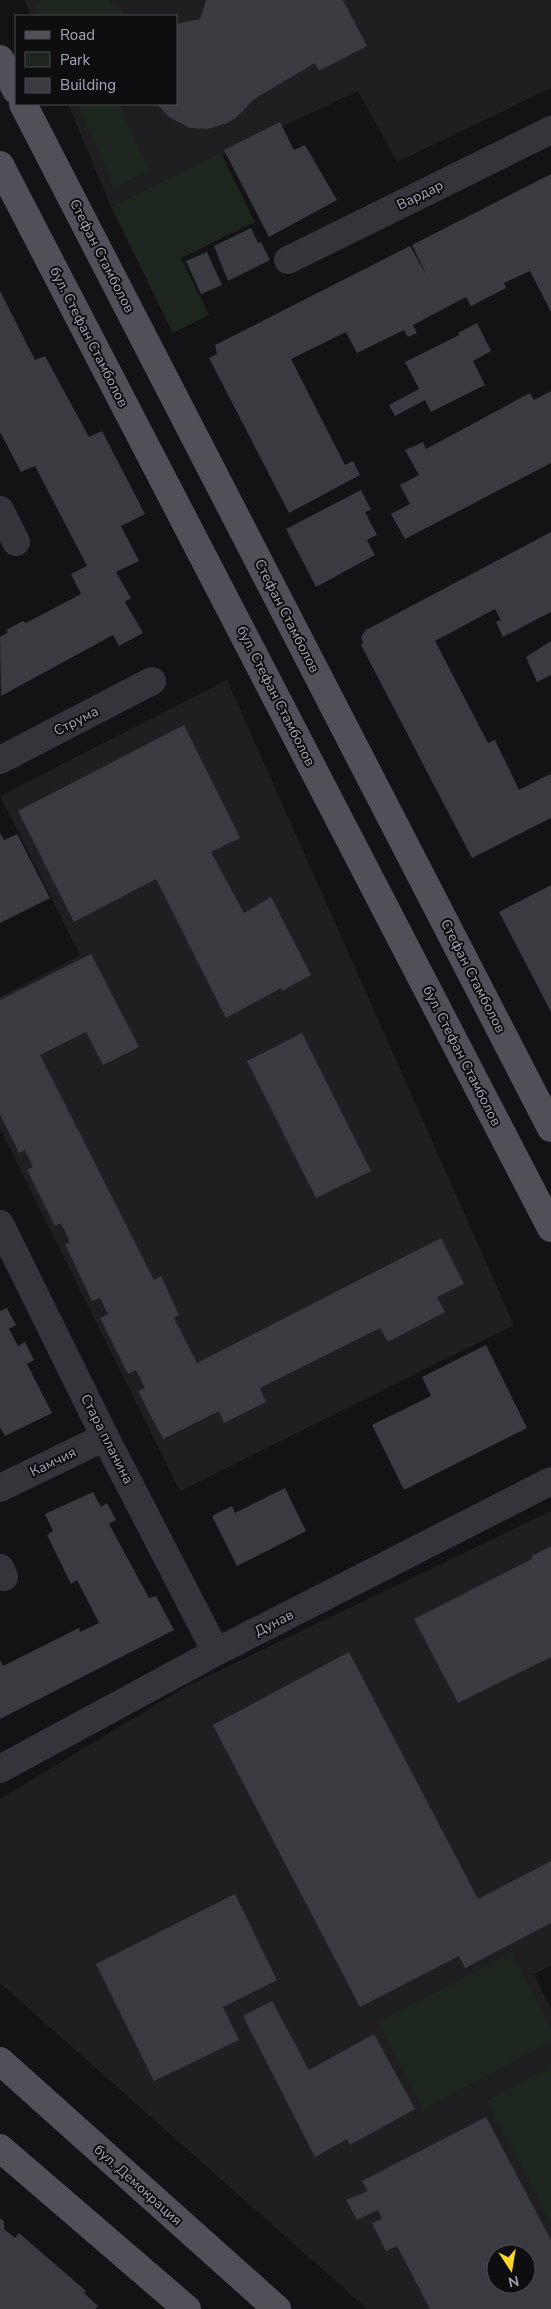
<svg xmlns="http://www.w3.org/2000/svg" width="551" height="2309" viewBox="0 0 551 2309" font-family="'Nunito Sans',sans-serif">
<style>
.built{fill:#1f1f22;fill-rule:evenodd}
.green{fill:#1d251f}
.building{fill:#3a3b40;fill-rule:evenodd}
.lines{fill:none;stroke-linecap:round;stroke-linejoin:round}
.minor{stroke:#34343a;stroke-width:28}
.major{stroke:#505059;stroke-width:28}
.labels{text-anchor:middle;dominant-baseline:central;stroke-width:4;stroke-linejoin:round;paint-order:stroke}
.street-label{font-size:14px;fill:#a4a7b6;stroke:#0e0e10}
</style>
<rect width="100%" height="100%" fill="#131315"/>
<!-- built -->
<path class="built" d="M24 0H551V88L397 162 358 91 111 207 68 104H176V16H31Z
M227 680 514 1325 180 1491 0 1129V997L80 955 0 796Z
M551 1511V1965L534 1974 551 2009V2309H367L0 1983V1799L185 1687ZM496 2254H526V2284H496Z"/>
<!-- green -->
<path class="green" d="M41 0H109L127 16H40L35 4Z
M78 104H119L149 170 114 188Z
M221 153 255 222 181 258 209 315 173 333 111 207Z
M511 1953 551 2028V2042L423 2109 378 2022Z
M551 2066V2224L487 2101Z"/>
<!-- building -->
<path class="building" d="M206 0H343L367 46 319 71 315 63 254 99 236 118 225 124 207 129 190 128 169 117 157 104H176V24L200 19Z
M280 122 294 150 305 145 337 200 269 237 224 150Z
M551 174V312L530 271 504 283 506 288 471 306 466 297 413 325 417 333 408 337 404 330 357 353 346 332 291 359 345 465 353 461 360 475 289 513 209 358 217 354 215 345 410 246 427 276 412 245Z
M251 228 258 243 261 242 270 260 228 281 214 246Z
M207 252 222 285 201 294 186 261Z
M0 291 35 360 45 356 89 437 102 431 145 514 121 526 139 561 116 572 131 598 125 602 143 633 119 646 113 635 1 696 0 637 8 632 6 630 23 621 26 623 81 594 71 574 87 566 35 466 21 472 0 432Z
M477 323 491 351 473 361 485 385 431 412 425 400 395 416 389 405 419 389 405 362 459 335 458 333Z
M551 391V463L405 539 391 514 410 504 400 485 419 475 405 450 423 442 426 449 530 393 534 400Z
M361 490 371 510 365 512 377 535 367 540 375 555 316 587 286 529Z
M551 532V612L503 637 496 622 501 620 495 609 435 641 488 743 495 740 519 790 550 774 551 776V818L472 858 361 645 363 643 361 637 366 630Z
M551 641V675L537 682 526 657Z
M184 725 240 838 211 852 244 913 271 897 311 975 282 991 281 988 226 1018 156 879 74 922 18 811Z
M0 833 4 840 17 834 50 898 0 923Z
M551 885V1012L499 912Z
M91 954 139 1047 103 1065 86 1032 40 1055 154 1280 161 1276 179 1315 174 1318 197 1363 441 1238 464 1284 437 1297 445 1312 388 1342 380 1328 260 1388 266 1402 224 1423 219 1411 163 1439 138 1391 145 1388 136 1370 128 1374 100 1318 108 1314 100 1298 92 1301 65 1244 70 1242 61 1223 55 1226 27 1170 33 1167 25 1150 19 1153 0 1114V1000Z
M302 1033 371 1171 316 1198 247 1061Z
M7 1308 16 1325 9 1329 18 1346 25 1342 34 1360 27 1364 52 1413 5 1436 0 1427V1311Z
M486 1345 527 1428 404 1490 372 1425 431 1396 422 1377Z
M285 1488 306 1531 237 1566 212 1516 232 1506 235 1513Z
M93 1492 101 1507 107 1503 116 1520 109 1524 149 1598 156 1596 174 1630 0 1719V1660L3 1666 79 1628 80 1632 99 1623 77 1580 71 1584 47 1535 53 1531 45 1514Z
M551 1546V1657L458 1703 414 1619 532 1559V1556Z
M349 1652 478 1899 551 1861V1923L465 1968 459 1956 360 2007 213 1725Z
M235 1894 277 1980 223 2007 239 2040 154 2081 96 1964Z
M272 2001 309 2070 374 2034 415 2109 350 2145 347 2139 315 2157 243 2016Z
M486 2117 551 2240V2309H430L397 2246 386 2251 372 2223 382 2219 378 2210 357 2220 346 2200 368 2191 362 2181ZM496 2254H526V2284H496Z
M0 2218 4 2221V2229L15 2238 19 2233 86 2291 84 2293 98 2306 95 2309H0Z"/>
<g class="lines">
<!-- minor -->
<path class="minor" d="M288 260 551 130
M0 510 16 542
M0 760 152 681
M0 1224 105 1437 216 1652
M0 1488 105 1437
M0 1568 4 1577
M0 1769 216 1652 551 1481"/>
<!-- major -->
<path class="major" d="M0 59 16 90
M23 104 551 1128
M0 165 551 1228
M0 2061 277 2309
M0 2148 187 2309"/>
</g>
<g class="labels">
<!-- street labels -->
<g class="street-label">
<text transform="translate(420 195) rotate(-26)">Вардар</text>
<text transform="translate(102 256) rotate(63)">Стефан Стамболов</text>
<text transform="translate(89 337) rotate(63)">бул. Стефан Стамболов</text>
<text transform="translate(287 616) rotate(63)">Стефан Стамболов</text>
<text transform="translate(276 696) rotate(63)">бул. Стефан Стамболов</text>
<text transform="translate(76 721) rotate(-27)">Струма</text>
<text transform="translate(473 976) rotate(63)">Стефан Стамболов</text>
<text transform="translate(462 1056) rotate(63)">бул. Стефан Стамболов</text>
<text transform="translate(107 1439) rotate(63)">Стара планина</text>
<text transform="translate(53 1462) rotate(-26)">Камчия</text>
<text transform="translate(274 1623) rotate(-27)">Дунав</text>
<text transform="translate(138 2185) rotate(42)">бул. Демокрация</text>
</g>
</g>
<!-- legend -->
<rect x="15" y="15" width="162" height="90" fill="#0e0e10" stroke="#4a4b52"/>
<rect x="25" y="31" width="25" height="8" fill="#505059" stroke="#4a4b52"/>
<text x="60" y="40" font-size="15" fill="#a4a7b6">Road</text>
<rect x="25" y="52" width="25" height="15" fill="#1d251f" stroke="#4a4b52"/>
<text x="60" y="65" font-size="15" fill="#a4a7b6">Park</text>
<rect x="25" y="78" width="25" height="15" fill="#3a3b40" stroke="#4a4b52"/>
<text x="60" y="90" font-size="15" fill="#a4a7b6">Building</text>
<!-- north arrow -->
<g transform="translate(511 2269) rotate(168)"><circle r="24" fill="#0e0e10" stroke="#4a4b52"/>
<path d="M0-4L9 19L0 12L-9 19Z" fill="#fad426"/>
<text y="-8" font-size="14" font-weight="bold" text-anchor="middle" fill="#a4a7b6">N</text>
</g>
</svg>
